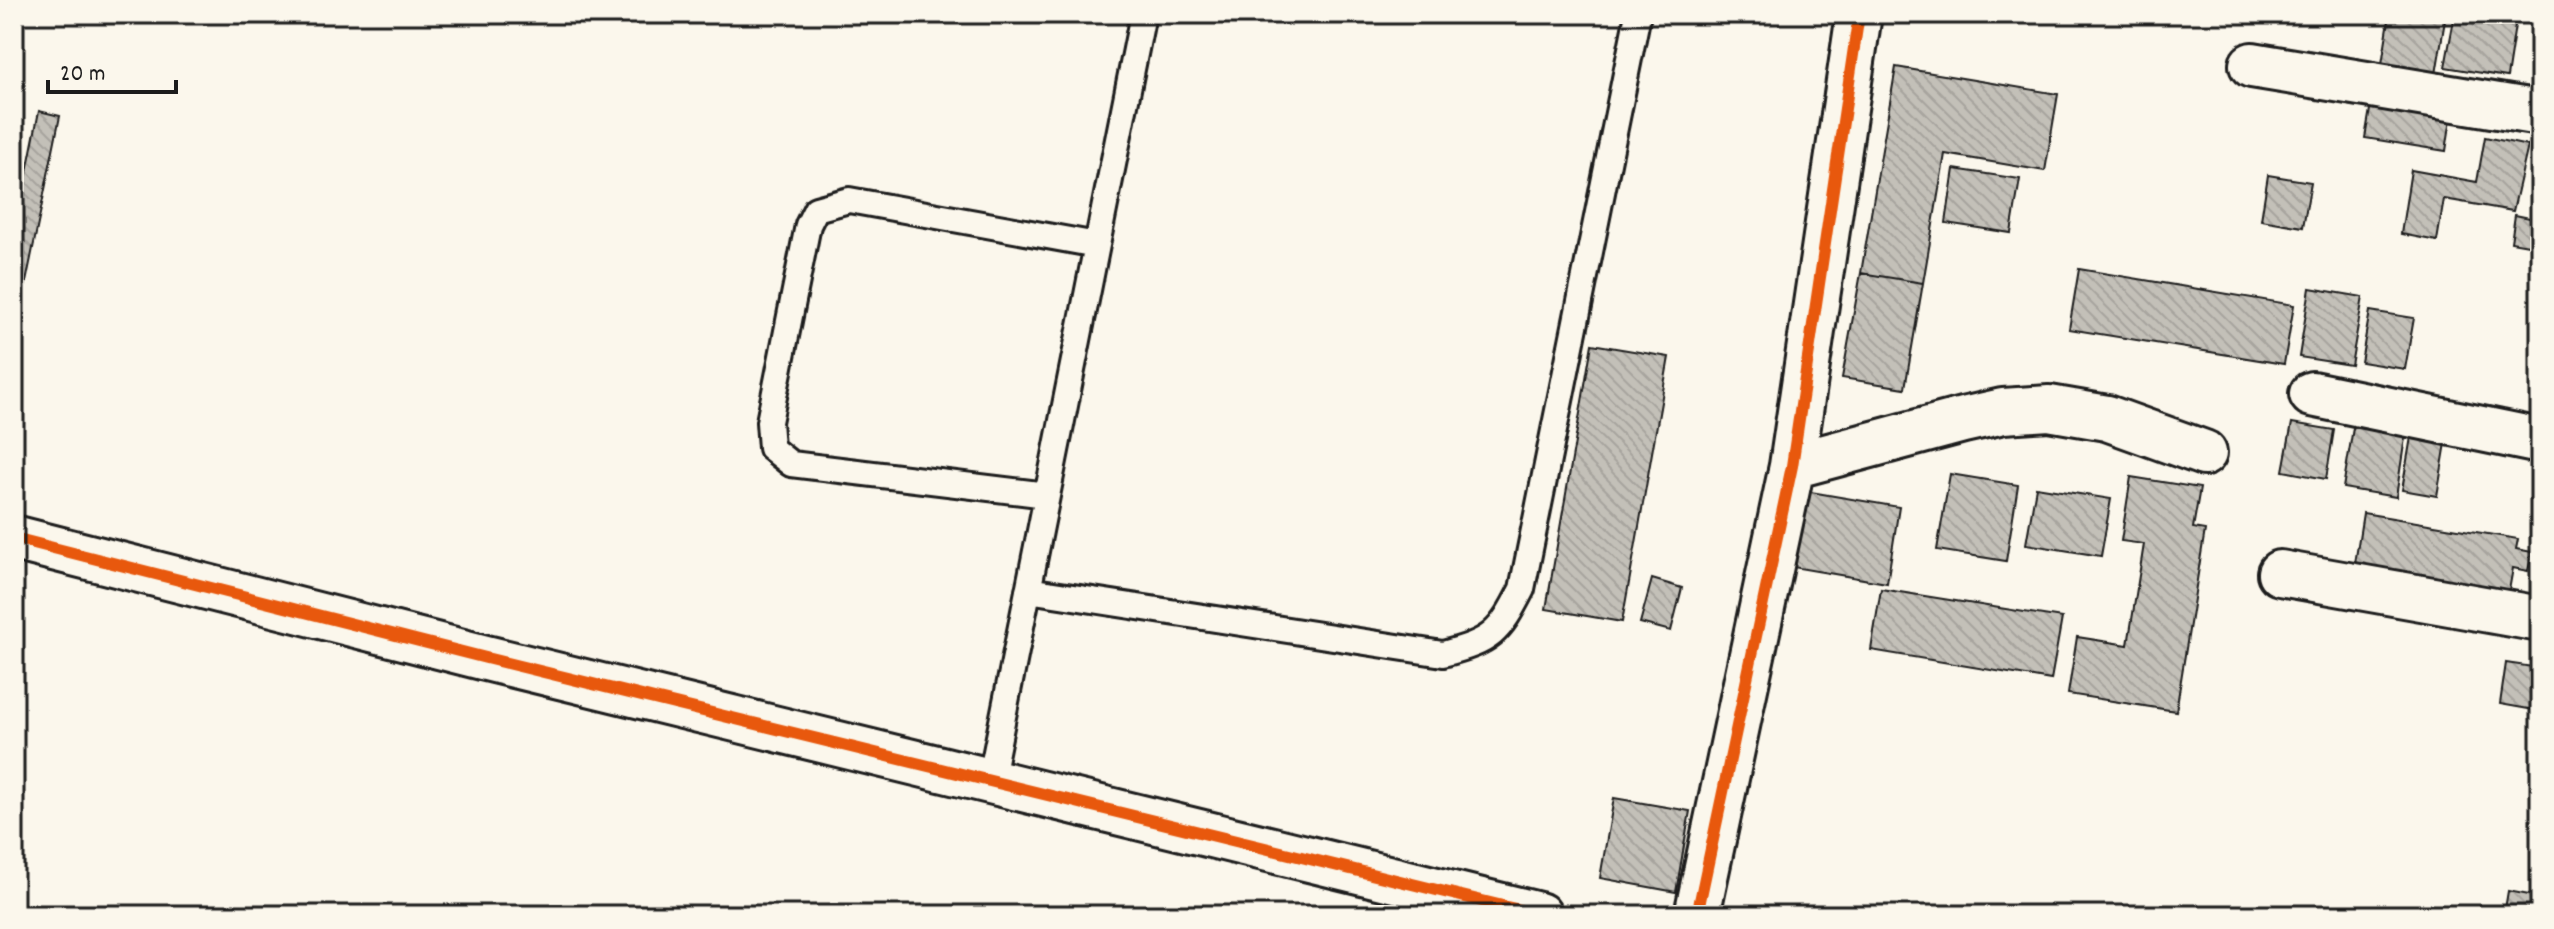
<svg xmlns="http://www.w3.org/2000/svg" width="2554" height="929" viewBox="0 0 2554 929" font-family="Dekko,sans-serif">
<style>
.building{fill:url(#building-back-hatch);stroke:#1c1c1c;stroke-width:2}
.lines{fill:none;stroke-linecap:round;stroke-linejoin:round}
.service-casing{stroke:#1c1c1c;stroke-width:30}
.minor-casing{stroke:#1c1c1c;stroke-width:50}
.service{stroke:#fbf7ec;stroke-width:24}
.minor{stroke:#fbf7ec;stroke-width:44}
.cycleway-casing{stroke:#fbf7ec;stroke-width:17}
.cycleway{stroke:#e8590c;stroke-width:12}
</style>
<defs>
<pattern id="building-back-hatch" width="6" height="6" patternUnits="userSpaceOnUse" patternTransform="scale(2)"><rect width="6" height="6" fill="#c3c0b8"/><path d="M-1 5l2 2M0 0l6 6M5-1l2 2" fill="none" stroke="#a7a49e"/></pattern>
</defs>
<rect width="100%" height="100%" fill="#fbf7ec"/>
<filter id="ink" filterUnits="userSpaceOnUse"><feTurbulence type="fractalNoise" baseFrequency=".0125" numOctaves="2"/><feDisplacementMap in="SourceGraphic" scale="16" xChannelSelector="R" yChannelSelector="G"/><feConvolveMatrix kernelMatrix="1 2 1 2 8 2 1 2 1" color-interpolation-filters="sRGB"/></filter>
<g filter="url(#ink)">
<!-- building -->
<path class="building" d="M2390 14H2446L2435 80 2381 70Z
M2455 14 2516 19 2507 77 2445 67Z
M2540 34V53L2531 47Z
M1896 67 2058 94 2045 171 1945 154 1923 283 1861 273Z
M2373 92 2453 105 2446 151 2365 138Z
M39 111 60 116 14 341V237Z
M2485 137 2528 146 2513 211 2444 199 2437 241 2401 234 2411 170 2477 182Z
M2534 164 2540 165V194L2530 192Z
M1954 169 2020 179 2011 233 1946 223Z
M2268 175 2311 182 2303 227 2261 220Z
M2515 215 2540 220V247L2511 242Z
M2079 269 2294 305 2284 364 2069 329Z
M1861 273 1923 283 1905 388 1842 378Z
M2310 288 2363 297 2351 365 2299 357Z
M2370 311 2414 318 2405 369 2361 362Z
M1592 344 1669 357 1622 622 1546 609Z
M2354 422 2406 431 2396 497 2343 488Z
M2292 423 2334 430 2326 479 2283 471Z
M2411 437 2446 443 2437 496 2402 490Z
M1950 474 2018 485 2006 561 1937 550Z
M2131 477 2200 488 2193 528 2205 530 2176 711 2068 694 2077 637 2128 645 2144 544 2121 541Z
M2036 487 2111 499 2101 556 2026 544Z
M1805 491 1899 507 1887 583 1793 567Z
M2540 497V542L2533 541Z
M2363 513 2518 539 2516 549 2532 552 2528 571 2513 568 2508 596 2354 570Z
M1652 579 1682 588 1671 631 1640 623Z
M1881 589 2062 618 2051 680 1871 650Z
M2506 663 2540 668V711L2500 704Z
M1614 798 1690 811 1676 892 1600 878Z
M2508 891 2540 897V915H2504Z"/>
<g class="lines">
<defs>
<path id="service" d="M1047 495 791 464 771 448 769 422 808 225 816 209 849 200 1097 245
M1028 590 1443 654C1492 641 1499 634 1522 589L1638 14
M990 782 1143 14"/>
<path id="minor" d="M2252 65 2540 113
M2312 394 2540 441
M1792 466 1963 420 2003 411 2049 408 2107 418 2204 453
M14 538 486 658 1539 915
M2280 573 2540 619
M1697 915 1792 466 1859 14"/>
</defs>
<!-- service casing -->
<use href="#service" class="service-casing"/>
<!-- minor casing -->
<use href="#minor" class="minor-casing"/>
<!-- service -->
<use href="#service" class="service"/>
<!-- minor -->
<use href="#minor" class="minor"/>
<defs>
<path id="cycleway" d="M14 538 486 658 1539 915
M1697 915 1792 466 1859 14"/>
</defs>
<!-- cycleway casing -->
<use href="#cycleway" class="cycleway-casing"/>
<!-- cycleway -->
<use href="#cycleway" class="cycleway"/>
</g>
</g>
<!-- margin -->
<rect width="2554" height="929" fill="none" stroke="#fbf7ec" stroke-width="48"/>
<rect x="24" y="24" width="2506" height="881" fill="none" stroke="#1c1c1c" stroke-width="3" filter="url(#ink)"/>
<!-- scale -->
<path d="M48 80v12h128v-12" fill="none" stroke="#1c1c1c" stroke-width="4"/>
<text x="60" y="80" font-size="24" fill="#1c1c1c" stroke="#fbf7ec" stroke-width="6" paint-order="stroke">20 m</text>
</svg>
